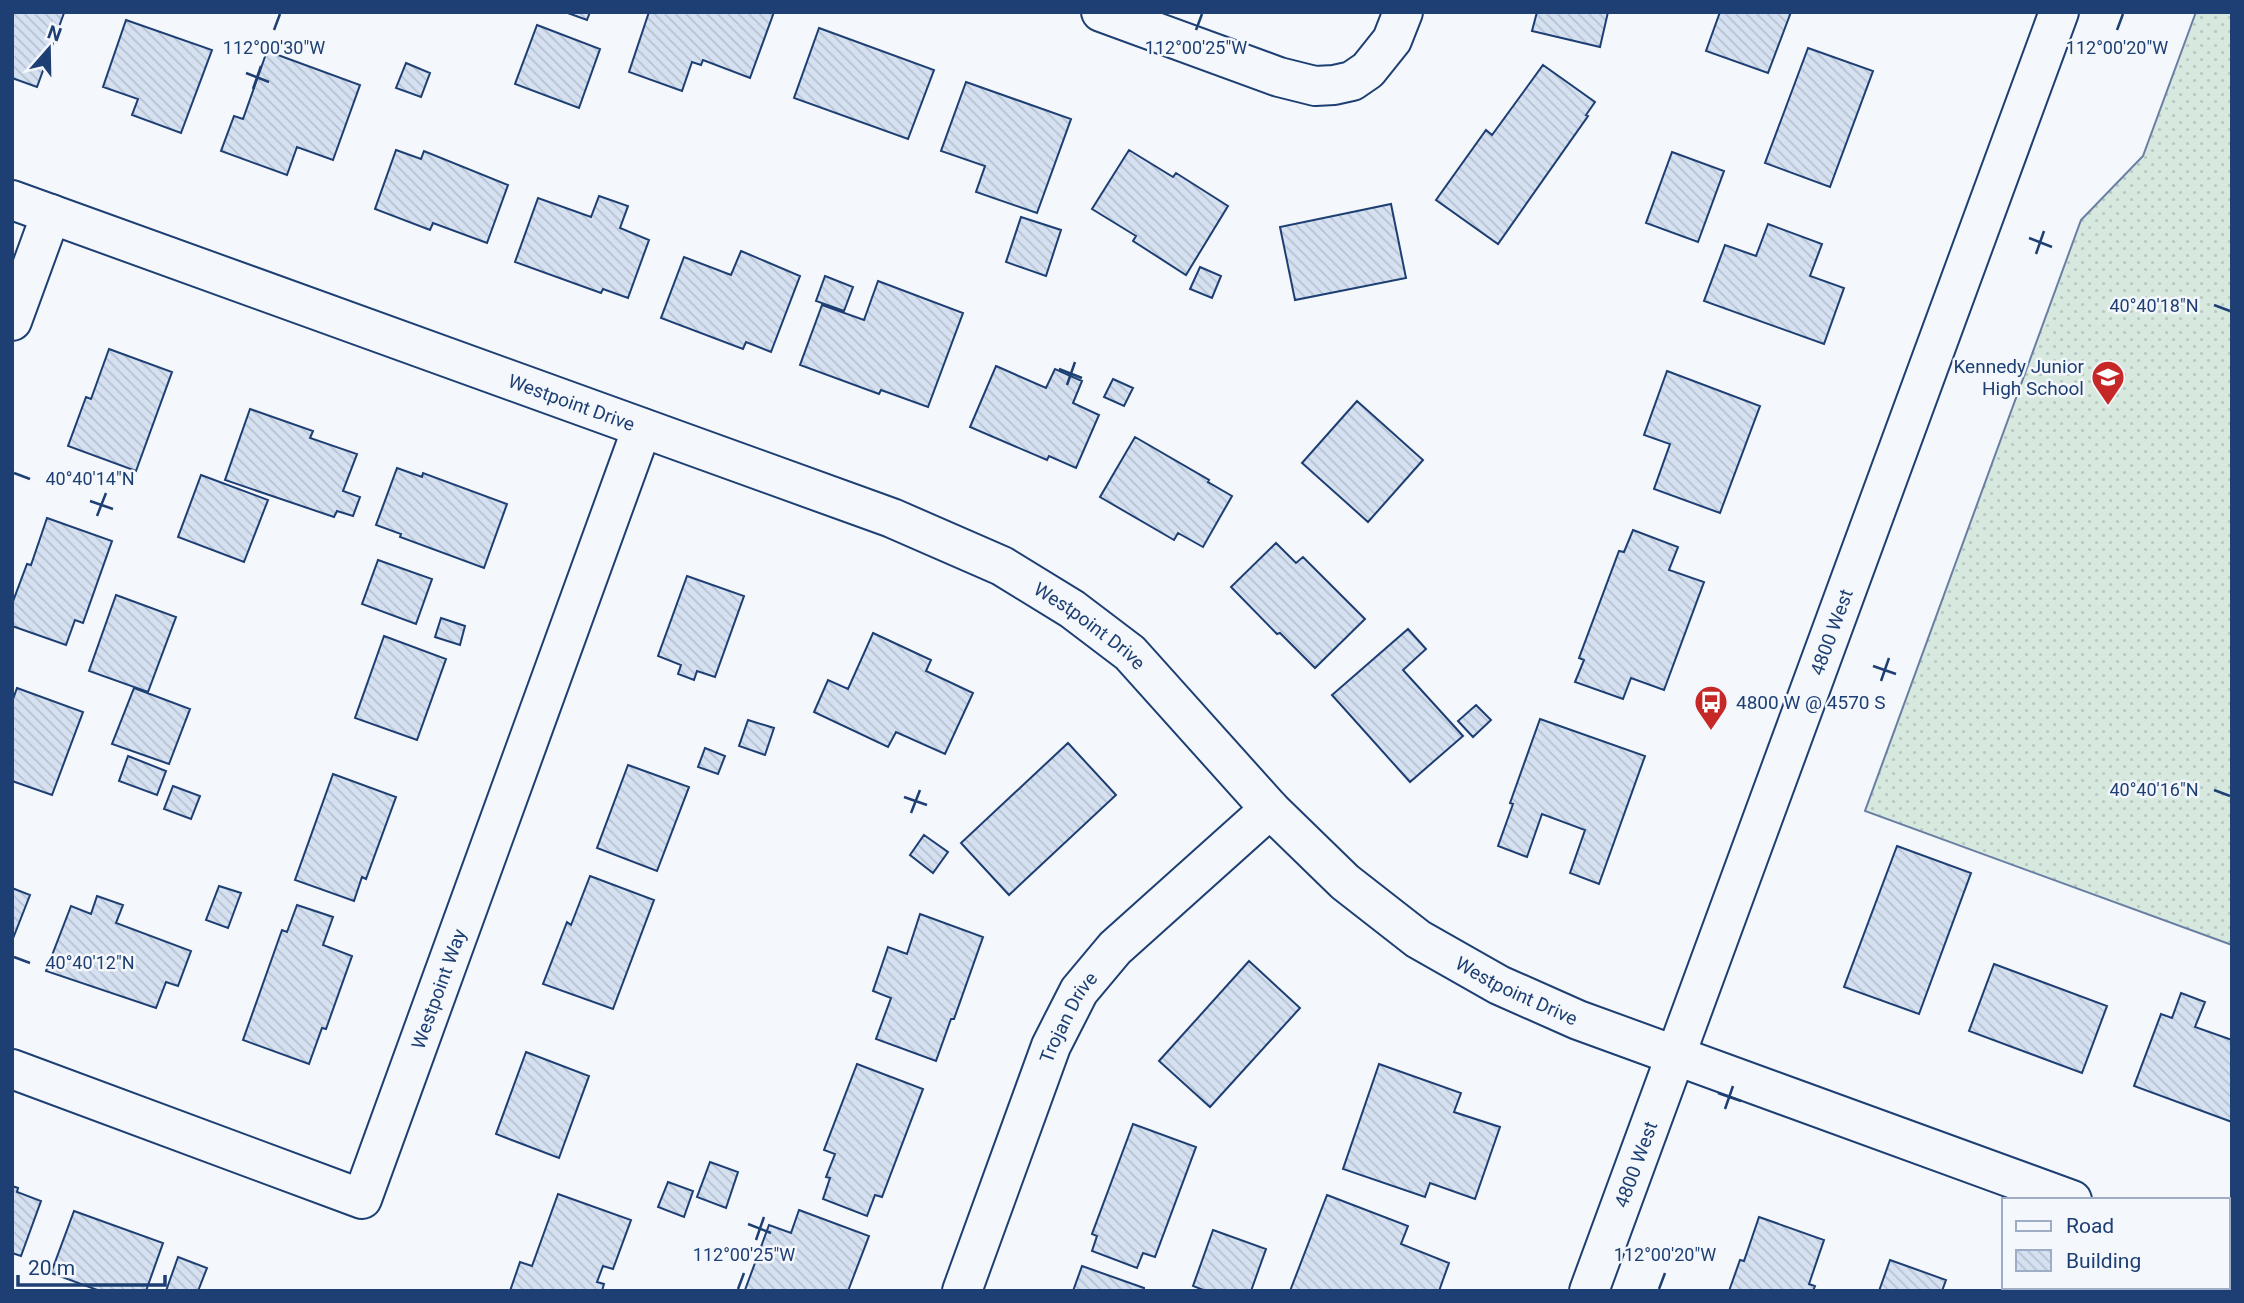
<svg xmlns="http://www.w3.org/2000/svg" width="2244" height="1303" viewBox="0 0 2244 1303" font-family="Roboto,sans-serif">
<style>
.grass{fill:url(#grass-dots);stroke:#687fa3;stroke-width:2}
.building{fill:url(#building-back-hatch);stroke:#1d3f73;stroke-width:2}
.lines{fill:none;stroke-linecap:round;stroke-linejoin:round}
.street-casing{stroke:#1d3f73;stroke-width:42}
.secondary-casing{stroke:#1d3f73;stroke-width:42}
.street{stroke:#f4f7fb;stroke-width:38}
.secondary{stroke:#f4f7fb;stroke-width:38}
.ticks{fill:none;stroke:#1d3f73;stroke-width:2.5}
.labels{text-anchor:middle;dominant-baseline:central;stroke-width:5;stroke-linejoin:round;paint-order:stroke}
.poi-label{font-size:19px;fill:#1d3f73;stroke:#f4f7fb;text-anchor:end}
.street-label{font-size:19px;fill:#1d3f73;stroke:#f4f7fb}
.ticks-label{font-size:18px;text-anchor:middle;fill:#1d3f73;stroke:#f4f7fb;stroke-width:5;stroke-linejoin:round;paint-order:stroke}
</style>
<defs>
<pattern id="grass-dots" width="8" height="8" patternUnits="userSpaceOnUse" patternTransform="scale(1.75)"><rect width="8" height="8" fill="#d7e8df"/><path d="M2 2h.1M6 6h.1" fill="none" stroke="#b8c8c3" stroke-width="1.8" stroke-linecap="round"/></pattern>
<pattern id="building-back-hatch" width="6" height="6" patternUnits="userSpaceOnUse" patternTransform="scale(1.75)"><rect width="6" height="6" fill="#d5e0f0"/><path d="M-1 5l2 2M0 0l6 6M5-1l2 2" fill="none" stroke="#b6c1d1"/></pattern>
</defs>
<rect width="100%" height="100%" fill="#f4f7fb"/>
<!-- grass -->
<path class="grass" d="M2196 12H2232V945L1865 811 2081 220 2143 156Z"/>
<!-- building -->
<path class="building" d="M12 12 64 13 37 87 12 78Z
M565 12H590L587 20Z
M649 12H774L750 78 703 60 701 65 692 62 682 91 629 72Z
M1537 12H1608L1600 47 1532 31Z
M1720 12H1791L1768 73 1706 51Z
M126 20 212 50 181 133 132 115 138 99 103 87Z
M537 25 600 49 579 108 515 84Z
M819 28 934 70 908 139 794 98Z
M1808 48 1873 71 1830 187 1765 163Z
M267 51 360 85 333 160 297 147 287 175 221 151 234 116 243 119Z
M406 63 430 73 421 97 396 88Z
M1543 65 1595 102 1586 115 1588 116 1498 244 1436 200 1486 130 1492 135Z
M966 82 1071 119 1037 213 976 192 985 166 941 151Z
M396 150 421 159 424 151 508 185 487 243 433 223 430 230 375 209Z
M1129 150 1173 177 1176 173 1228 206 1186 275 1133 241 1136 236 1092 209Z
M1672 152 1724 171 1698 242 1646 223Z
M599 196 628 206 620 228 649 240 628 298 603 289 601 293 515 262 538 198 591 217Z
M1391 204 1406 278 1295 300 1280 227Z
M1021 217 1061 230 1046 276 1006 262Z
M1768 224 1822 244 1810 276 1844 288 1824 344 1704 301 1725 245 1756 256Z
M741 251 800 276 771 352 746 342 743 349 661 318 684 257 731 275Z
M1200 267 1221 276 1212 298 1190 289Z
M825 276 853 287 844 311 816 301Z
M878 281 963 313 928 407 881 390 879 394 800 365 822 305 864 320Z
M109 349 172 372 136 471 68 446 86 397 91 399Z
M996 366 1046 388 1055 369 1082 381 1073 403 1099 415 1076 468 1049 456 1047 460 970 427Z
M1667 371 1760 406 1720 513 1654 489 1670 444 1644 435Z
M1113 379 1133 388 1124 406 1104 397Z
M1357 401 1423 460 1368 522 1302 463Z
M250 409 313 431 310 438 357 454 343 491 360 497 353 516 337 511 334 517 225 480Z
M1135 437 1209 480 1208 482 1232 496 1203 547 1178 533 1174 540 1100 497Z
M397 468 422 477 423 473 507 504 484 568 400 537 401 534 376 525Z
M201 475 268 500 244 562 178 537Z
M47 518 112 541 83 623 75 620 66 645 12 626V604L27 564 31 565Z
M1633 530 1678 547 1669 570 1704 582 1664 690 1631 678 1623 699 1575 682 1584 660 1579 658 1619 551 1624 552Z
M1276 543 1296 563 1303 557 1365 619 1315 668 1280 633 1277 634 1231 587Z
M378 560 432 579 416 624 362 604Z
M687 576 744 596 715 677 697 671 694 680 678 674 681 665 658 656Z
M116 595 176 617 148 692 89 671Z
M441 618 465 626 460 645 435 637Z
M1408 629 1426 649 1403 670 1463 736 1410 782 1332 695Z
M873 633 931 660 926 671 973 693 945 754 896 732 888 747 814 712 828 680 848 689Z
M384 636 446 659 417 740 355 718Z
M17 688 83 712 52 795 12 781V702Z
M134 688 190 709 169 764 112 744Z
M1476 705 1491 720 1473 737 1458 721Z
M1540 719 1645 756 1599 884 1570 873 1585 830 1542 814 1527 857 1498 846 1513 804 1510 803Z
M748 720 774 728 765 755 739 746Z
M1068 743 1116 795 1009 895 961 843Z
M705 748 725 756 718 774 698 767Z
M128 756 166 771 157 795 119 781Z
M628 765 689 787 657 871 597 848Z
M333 774 396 797 366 879 362 877 354 901 295 880Z
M173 786 200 796 191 819 164 809Z
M924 835 948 852 933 873 910 855Z
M1897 846 1971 873 1919 1014 1844 987Z
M590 876 654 900 613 1009 543 984 567 922 571 925Z
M219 886 241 893 228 928 206 920Z
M12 888 30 895 12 941Z
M97 896 123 905 116 923 191 951 178 986 166 982 156 1008 46 971 71 906 91 914Z
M297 905 333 917 323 945 352 956 326 1029 322 1028 309 1064 243 1040 282 930 287 932Z
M920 914 983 937 954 1019H951L936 1061 876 1039 891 998 873 991 888 947 907 954Z
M1249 961 1300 1008 1210 1107 1159 1061Z
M1994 964 2107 1006 2082 1073 1969 1031Z
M2181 993 2205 1002 2195 1027 2232 1040V1122L2134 1086 2161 1014 2172 1018Z
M526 1052 589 1076 559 1158 496 1134Z
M857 1064 923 1089 882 1197 875 1195 867 1216 823 1199 830 1178 826 1177 835 1154 824 1150Z
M1379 1064 1461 1093 1454 1112 1500 1127 1475 1199 1430 1183 1425 1197 1343 1169Z
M1133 1124 1196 1147 1155 1257 1143 1253 1137 1268 1092 1251 1097 1236 1092 1234Z
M710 1162 738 1172 726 1208 697 1197Z
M668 1182 693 1191 684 1217 658 1207Z
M12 1186 18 1188 17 1192 41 1201 21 1256 12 1253Z
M558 1194 631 1220 613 1269 603 1266 597 1282 604 1284 602 1291H510L520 1262 532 1266Z
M1327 1195 1408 1226 1401 1244 1449 1263 1439 1291H1290Z
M799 1210 869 1236 848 1291 745 1290 769 1225 791 1233Z
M74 1211 163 1243 146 1291H100L51 1273Z
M1759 1217 1824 1240 1809 1284 1815 1286 1813 1291H1729L1740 1260 1744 1261Z
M1213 1230 1266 1249 1251 1291H1206L1193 1286Z
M178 1257 207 1268 198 1291H166Z
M1890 1260 1946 1280 1942 1291H1879Z
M1082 1266 1144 1288V1291H1073Z"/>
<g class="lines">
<defs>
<g id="street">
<path d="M1101 12 1279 77 1315 86 1334 85 1352 81 1368 70 1392 40 1403 12"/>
<path id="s1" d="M12 200 892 518 1002 566 1072 609 1130 653 1270 809 1345 882 1418 939 1499 985 1578 1020 2072 1200"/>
<path d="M12 321 51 214"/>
<path id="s2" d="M12 1069 362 1199 642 428"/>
<path d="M2228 1256 2232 1258"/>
<path id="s3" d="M962 1291 1051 1046 1079 991 1115 948 1270 809"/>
</g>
<g id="secondary">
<path id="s4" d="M1589 1291 2059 12"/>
</g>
</defs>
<!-- street casing -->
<use href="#street" class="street-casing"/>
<!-- secondary casing -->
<use href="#secondary" class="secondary-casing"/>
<!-- street -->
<use href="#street" class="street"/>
<!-- secondary -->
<use href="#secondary" class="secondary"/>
</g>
<!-- ticks -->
<path class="ticks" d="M274 30 280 14M1196 30 1202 14M2117 30 2123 14M246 73 269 82M253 89 261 66M2029 238 2052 247M2036 254 2044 231M2214 305 2230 311M1059 369 1082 378M1067 385 1075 362M14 473 30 479M90 501 113 509M97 516 106 493M1873 666 1896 674M1881 681 1889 658M2214 790 2230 796M904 797 927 805M911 813 920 790M14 957 30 963M1718 1093 1741 1101M1725 1109 1733 1086M748 1224 771 1233M756 1240 764 1217M738 1289 744 1273M1659 1289 1665 1273"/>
<!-- icons -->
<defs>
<symbol id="school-pin" viewBox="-11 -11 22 30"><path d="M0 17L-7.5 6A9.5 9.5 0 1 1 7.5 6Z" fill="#c62828" stroke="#f4f7fb"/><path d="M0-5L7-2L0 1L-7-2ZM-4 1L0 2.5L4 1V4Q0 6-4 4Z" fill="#fff"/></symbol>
<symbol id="bus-pin" viewBox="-11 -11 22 30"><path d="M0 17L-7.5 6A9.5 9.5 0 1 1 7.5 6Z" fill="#c62828" stroke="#f4f7fb"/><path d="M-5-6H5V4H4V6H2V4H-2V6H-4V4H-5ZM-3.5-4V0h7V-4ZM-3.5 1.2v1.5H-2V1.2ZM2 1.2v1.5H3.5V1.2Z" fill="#fff"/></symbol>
</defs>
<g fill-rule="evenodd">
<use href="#school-pin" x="2089" y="358" width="38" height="52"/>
<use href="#bus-pin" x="1692" y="683" width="38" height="52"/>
</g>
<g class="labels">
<!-- poi labels -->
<g class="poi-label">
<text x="2084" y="366">Kennedy Junior<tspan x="2084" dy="22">High School</tspan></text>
<text x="1736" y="702" text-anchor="start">4800 W @ 4570 S</text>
</g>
<!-- street labels -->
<g class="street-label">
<text stroke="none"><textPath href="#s1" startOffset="595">Westpoint Drive</textPath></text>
<text stroke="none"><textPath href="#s1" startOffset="1162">Westpoint Drive</textPath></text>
<text stroke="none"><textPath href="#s4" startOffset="702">4800 West</textPath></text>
<text stroke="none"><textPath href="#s2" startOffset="597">Westpoint Way</textPath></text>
<text stroke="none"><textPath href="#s1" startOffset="1729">Westpoint Drive</textPath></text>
<text stroke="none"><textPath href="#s3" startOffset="294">Trojan Drive</textPath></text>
<text stroke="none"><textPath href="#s4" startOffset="135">4800 West</textPath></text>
</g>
</g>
<g class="ticks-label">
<text x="274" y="54">112°00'30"W</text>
<text x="1196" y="54">112°00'25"W</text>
<text x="2117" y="54">112°00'20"W</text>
<text x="2154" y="312">40°40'18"N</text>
<text x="90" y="485">40°40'14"N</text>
<text x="2154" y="796">40°40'16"N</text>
<text x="90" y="969">40°40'12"N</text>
<text x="744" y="1261">112°00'25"W</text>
<text x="1665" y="1261">112°00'20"W</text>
</g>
<!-- border -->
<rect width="2244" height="1303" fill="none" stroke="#1d3f73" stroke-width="28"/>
<!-- legend -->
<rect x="2002" y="1198" width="228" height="91" fill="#f4f7fb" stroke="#9eadc5" stroke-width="2"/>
<rect x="2016" y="1221" width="35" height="10" fill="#f4f7fb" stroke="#9eadc5" stroke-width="2"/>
<text x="2066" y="1233" font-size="21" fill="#1d3f73">Road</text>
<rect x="2016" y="1250" width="35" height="21" fill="url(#building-back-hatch)" stroke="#9eadc5" stroke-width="2"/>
<text x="2066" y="1268" font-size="21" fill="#1d3f73">Building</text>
<!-- north arrow -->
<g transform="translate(49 49) rotate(20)" stroke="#f4f7fb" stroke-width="5" paint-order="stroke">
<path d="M0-5L12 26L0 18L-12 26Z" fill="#1d3f73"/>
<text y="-10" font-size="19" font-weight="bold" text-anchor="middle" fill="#1d3f73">N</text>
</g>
<!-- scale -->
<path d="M18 1275v10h147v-10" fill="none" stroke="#1d3f73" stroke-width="3.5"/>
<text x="28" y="1275" font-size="21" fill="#1d3f73" stroke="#f4f7fb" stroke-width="5" paint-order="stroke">20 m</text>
</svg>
